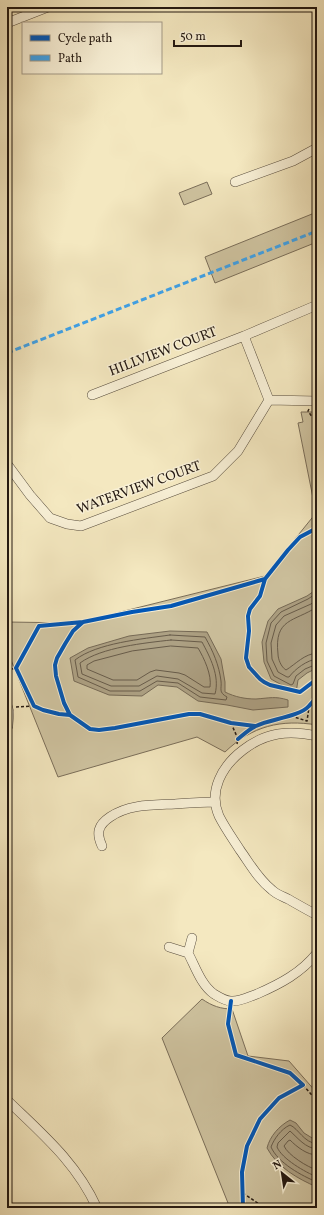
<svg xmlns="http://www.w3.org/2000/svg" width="324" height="1215" viewBox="0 0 324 1215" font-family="Vollkorn,serif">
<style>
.green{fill:#d0c5a2;stroke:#7a6e5a}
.water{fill:#ada184;stroke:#766a56}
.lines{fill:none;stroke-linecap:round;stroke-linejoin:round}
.shore{stroke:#685c4a;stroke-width:1}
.minor-casing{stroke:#574c3d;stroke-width:10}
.path{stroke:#231811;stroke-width:1.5;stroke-dasharray:3 2;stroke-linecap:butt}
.minor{stroke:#f8f0d6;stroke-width:9}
.quiet{stroke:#3ea2ea;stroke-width:3;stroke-dasharray:6 3;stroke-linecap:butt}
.cycleway-casing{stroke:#f8f0d6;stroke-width:6}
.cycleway{stroke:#0057b8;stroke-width:4}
.labels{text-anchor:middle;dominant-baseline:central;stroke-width:3;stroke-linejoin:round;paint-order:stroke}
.street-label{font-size:14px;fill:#231811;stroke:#f8f0d6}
</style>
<rect width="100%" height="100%" fill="#f4e8c0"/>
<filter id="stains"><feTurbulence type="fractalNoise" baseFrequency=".005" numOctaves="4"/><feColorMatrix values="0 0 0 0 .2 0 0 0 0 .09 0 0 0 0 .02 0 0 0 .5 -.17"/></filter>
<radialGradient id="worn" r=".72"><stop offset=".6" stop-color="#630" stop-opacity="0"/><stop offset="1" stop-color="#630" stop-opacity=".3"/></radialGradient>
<!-- green -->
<path class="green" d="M207 182 212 194 184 205 179 193Z
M317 212V242L215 283 205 257Z
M301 412H317V725C281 719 252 726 225 752L197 737 58 777 7 650V622L76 623 265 576 316 513 298 423 303 422Z
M202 999C212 1006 221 1009 232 1009L248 1056 289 1061 317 1093V1208H230L162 1038Z"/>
<!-- water -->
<path class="water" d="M317 589V668L307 673 298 680 296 693 271 679 264 662 262 642 268 621 278 609 307 596Z
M170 631 207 632 221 659 225 682V692C235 697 245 699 256 699 270 698 275 696 288 700V707L253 710 227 705 198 701 177 687 158 685 142 696 109 695 74 681 70 658 88 648 129 636Z
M290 1120 296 1123 304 1133 317 1141V1187C298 1179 277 1167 267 1148 270 1136 279 1126 290 1120Z"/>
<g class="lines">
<!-- shore -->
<path class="shore" d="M317 593 308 599 281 612 271 623 266 643 267 661 274 676 291 685 293 684 296 676 305 669 317 664
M317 599 311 604 284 616 276 625 271 643 272 659 278 672 287 677H289C295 669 307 660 317 659
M317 607C294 622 274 618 278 654 278 659 281 667 286 670 296 664 304 654 317 653
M170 635 205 637C213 651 219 665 221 681 222 689 218 692 227 697L226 700 200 697 178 683 157 681 140 691H110L78 677 75 660C97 643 142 639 170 635Z
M171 640 202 642C210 657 220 676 215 694L202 693 178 679 157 676 139 686H111L82 674 80 663C102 647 145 643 171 640Z
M171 646 198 648C204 658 212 675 210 687H204L185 675 179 673 156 670 150 672 137 680H113L87 669V665L94 661 132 651Z
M317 1144C303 1142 299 1129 290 1125 281 1129 274 1139 271 1147 278 1163 302 1176 317 1182
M317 1149C305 1148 298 1138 290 1131L278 1143 277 1147C282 1159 305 1172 317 1177
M317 1155C307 1155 297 1147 290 1140L288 1141 284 1146C288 1155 307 1167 317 1170"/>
<defs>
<path id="minor" d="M7 23 48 7
M235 182 293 161 317 148
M244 336 269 400 317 401
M92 395 244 336 317 305
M7 464 30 495 50 518 67 524 81 526 213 476 238 451 269 400
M7 705 9 712 8 726 7 728
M317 736C289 730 266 732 243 750 222 766 208 791 219 816 225 828 233 839 240 850 250 864 258 879 272 890 276 894 282 896 288 899 297 904 307 910 317 915
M102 846C96 833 98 825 110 817 129 804 153 805 175 804 189 803 202 802 215 802
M169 947 188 953 192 938
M188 953C195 966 201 985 214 994 219 997 225 1001 231 1001 240 1002 248 997 257 994 280 984 301 973 317 953
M7 1100C42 1134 76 1162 97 1208"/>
</defs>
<!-- minor casing -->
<use href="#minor" class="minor-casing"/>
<!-- path -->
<path class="path" d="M309 409 308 411 315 421 317 422
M317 528 300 537 288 550 265 579 260 596 250 609 248 616 249 631 246 658 249 667 260 679 264 682 270 685 300 692 317 679
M7 670 16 668
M16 707 34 706
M70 715 59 714 43 710 34 706 16 668 39 626 83 622
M291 716 307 721 309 707
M231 723 238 739 237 744
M255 726 231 723 200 714H189L115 728 99 730 90 729 70 715 64 703 56 676 55 665 57 658 65 644 73 631 83 622 132 612 171 606 265 579
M238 739C243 735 249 729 256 726 270 719 299 717 309 706 312 703 315 699 317 696
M230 1009 228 1024 236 1055 290 1073 303 1085 279 1098 260 1119 247 1146 242 1172 243 1208
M303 1085 317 1101
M243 1193 259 1204
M252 1208 259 1204 269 1208"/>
<!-- minor -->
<use href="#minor" class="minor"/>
<!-- quiet -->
<path class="quiet" d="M7 353 317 231"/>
<defs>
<path id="cycleway" d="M317 528 300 537 288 550 265 579 260 596 250 609 248 616 249 631 246 658 249 667 260 679 264 682 270 685 300 692 317 679
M70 715 59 714 43 710 34 706 16 668 39 626 83 622
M255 726 231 723 200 714H189L115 728 99 730 90 729 70 715 64 703 56 676 55 665 57 658 65 644 73 631 83 622 132 612 171 606 265 579
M238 739C243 735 249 729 256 726 270 719 299 717 309 706 312 703 315 699 317 696
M231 1001 228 1024 236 1055 290 1073 303 1085 279 1098 260 1119 247 1146 242 1172 243 1208"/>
</defs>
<!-- cycleway casing -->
<use href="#cycleway" class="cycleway-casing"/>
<!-- cycleway -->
<use href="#cycleway" class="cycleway"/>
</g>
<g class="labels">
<!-- street labels -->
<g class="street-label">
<text transform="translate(163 352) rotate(-21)">HILLVIEW COURT</text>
<text transform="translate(139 488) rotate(-20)">WATERVIEW COURT</text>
</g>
</g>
<!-- margin -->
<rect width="324" height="1215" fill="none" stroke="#f4e8c0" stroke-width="24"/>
<rect x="8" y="8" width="308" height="1199" fill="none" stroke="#231811" stroke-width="2"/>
<rect x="12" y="12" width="300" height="1191" fill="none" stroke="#231811"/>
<!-- legend -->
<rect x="22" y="22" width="140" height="52" fill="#f8f0d6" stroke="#a39a87"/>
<rect x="30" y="35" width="20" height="6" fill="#0057b8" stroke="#a39a87"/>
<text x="58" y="42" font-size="12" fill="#231811">Cycle path</text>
<rect x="30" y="55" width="20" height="6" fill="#3ea2ea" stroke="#a39a87"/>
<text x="58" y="62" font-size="12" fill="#231811">Path</text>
<!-- north arrow -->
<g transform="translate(282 1173) rotate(330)" stroke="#f8f0d6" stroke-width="3" paint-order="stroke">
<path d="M0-3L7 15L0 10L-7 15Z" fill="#231811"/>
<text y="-6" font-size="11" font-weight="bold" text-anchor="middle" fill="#231811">N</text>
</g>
<!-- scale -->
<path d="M174 40v6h67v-6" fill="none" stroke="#231811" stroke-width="2"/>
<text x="180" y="40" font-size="12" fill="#231811" stroke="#f8f0d6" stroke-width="3" paint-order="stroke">50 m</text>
<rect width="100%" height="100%" filter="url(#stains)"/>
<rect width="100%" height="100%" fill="url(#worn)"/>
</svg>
